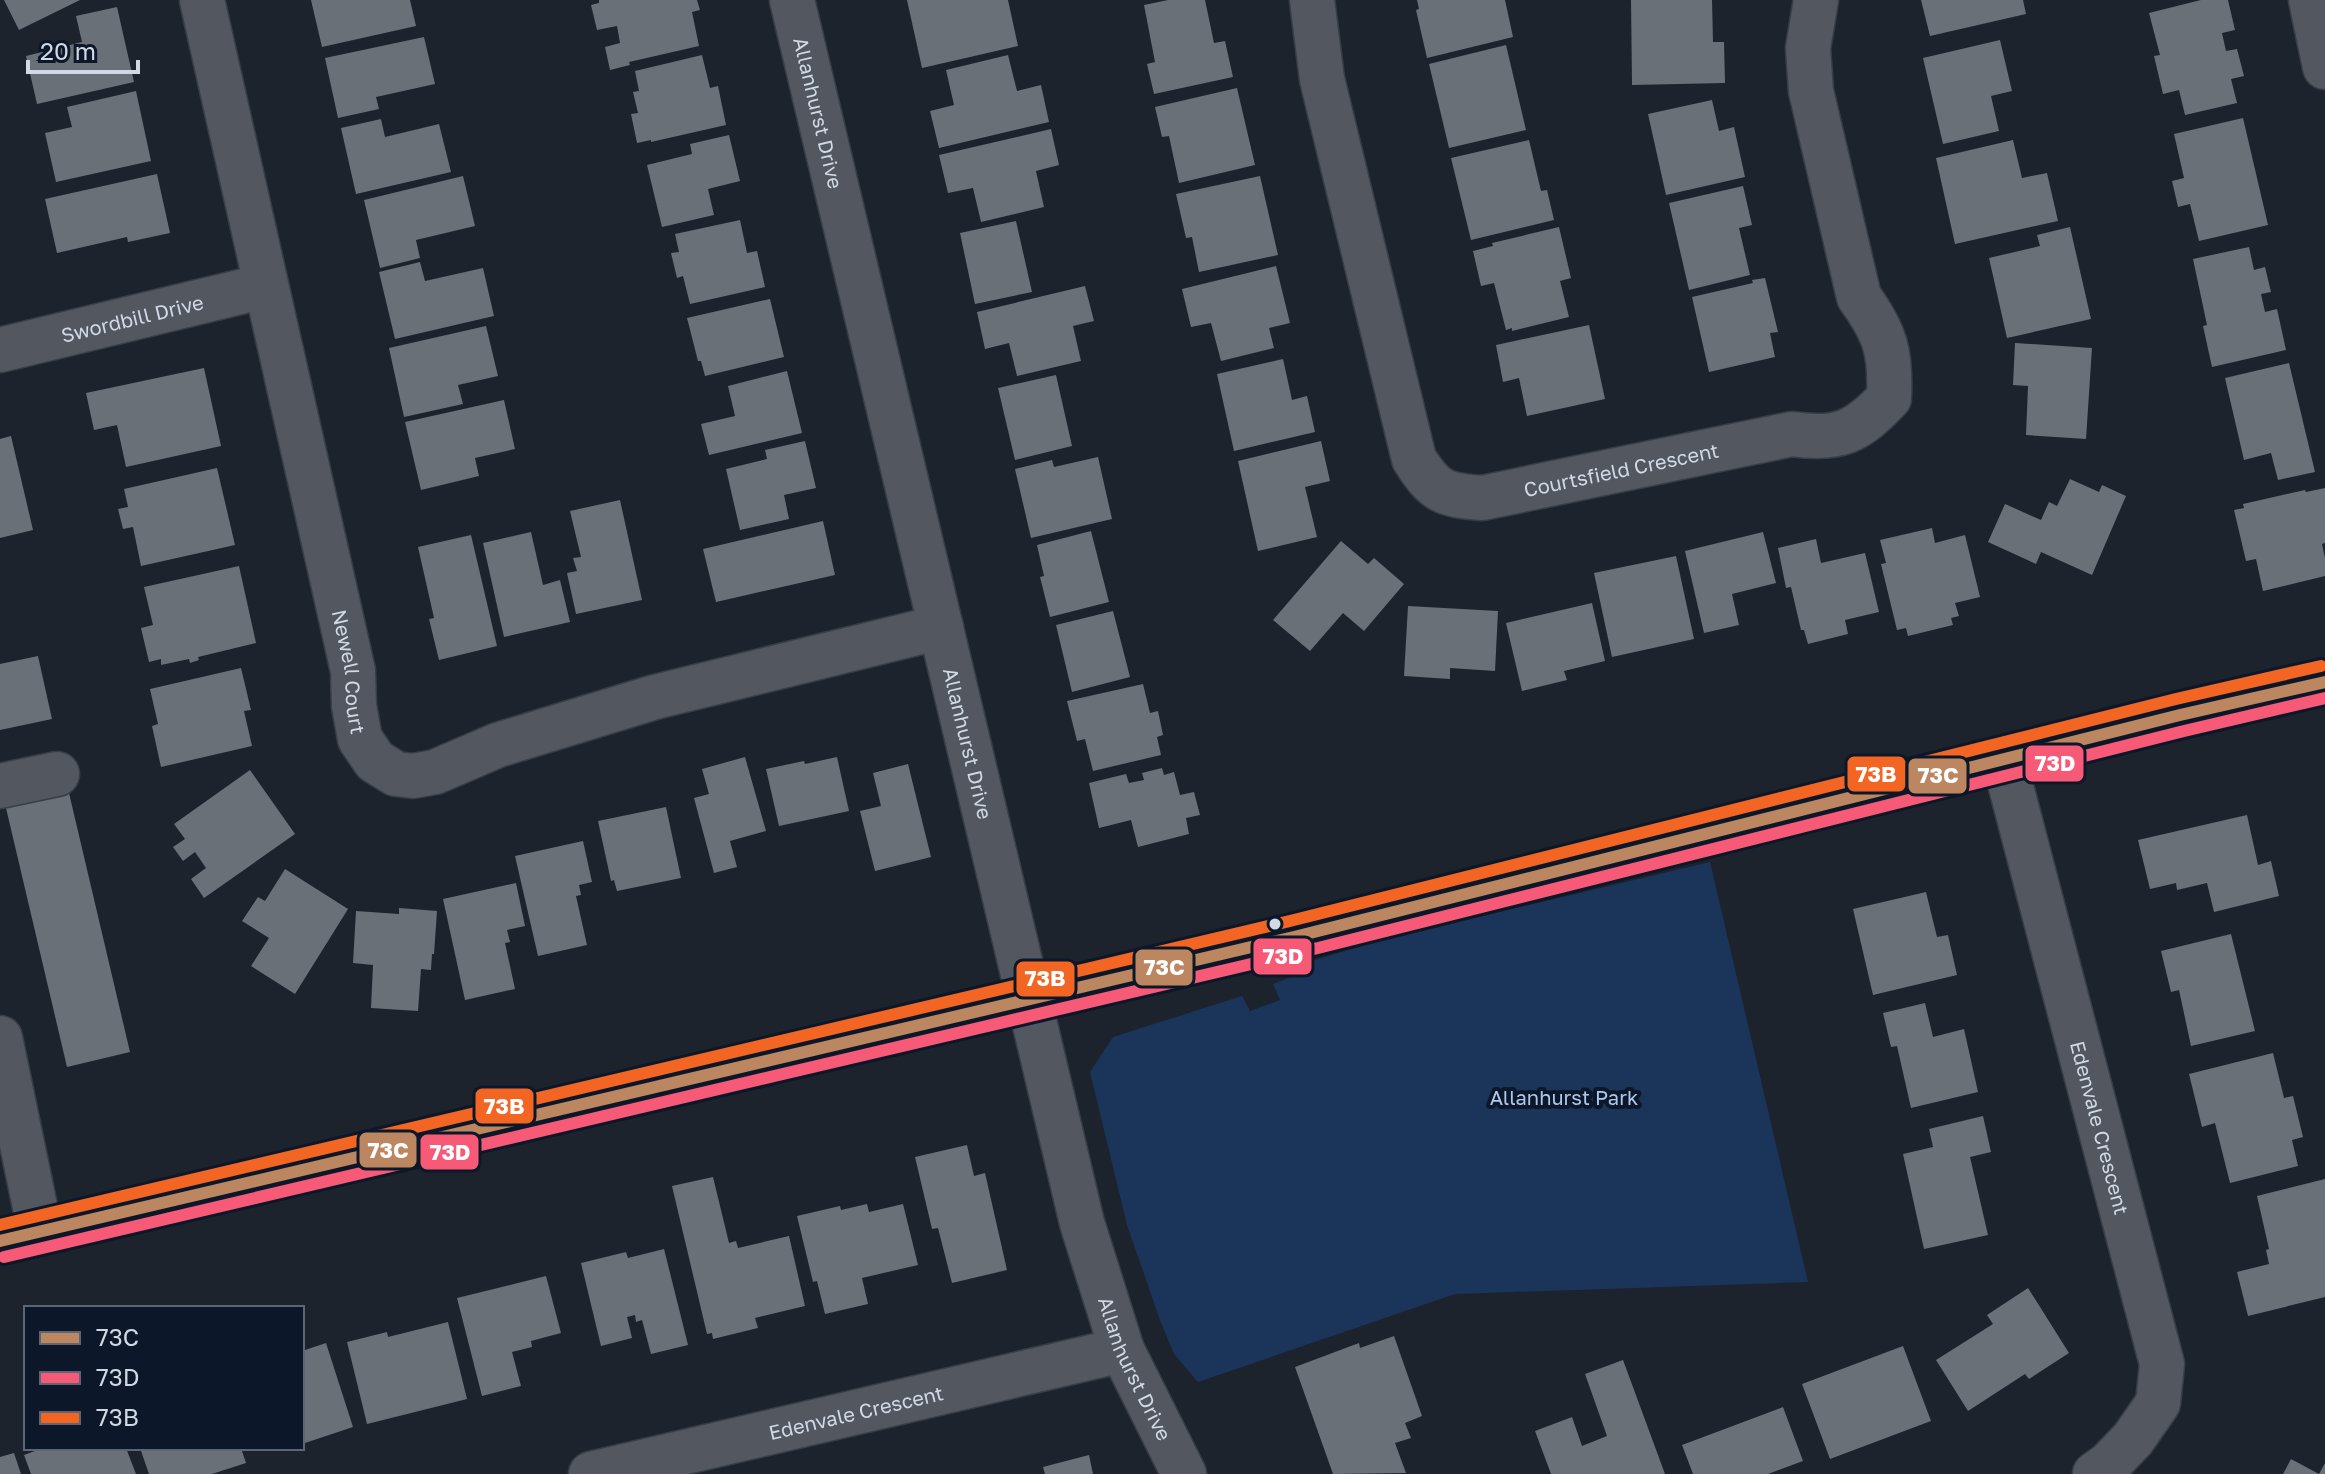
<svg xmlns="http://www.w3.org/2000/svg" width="2325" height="1474" viewBox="0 0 2325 1474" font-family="'Golos Text',sans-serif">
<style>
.green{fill:#1b355a}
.building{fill:#6a7078}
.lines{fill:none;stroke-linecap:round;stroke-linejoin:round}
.minor-casing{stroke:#383e46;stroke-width:47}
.major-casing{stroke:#383e46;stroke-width:47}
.minor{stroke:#525760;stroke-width:44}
.major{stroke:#575556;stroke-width:44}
.bus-1-casing{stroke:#0c1829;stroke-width:18}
.bus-2-casing{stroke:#0c1829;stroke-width:18}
.bus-3-casing{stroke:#0c1829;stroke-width:18}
.bus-1{stroke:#bb8660;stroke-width:12}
.bus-2{stroke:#f75a77;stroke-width:12}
.bus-3{stroke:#f26522;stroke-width:12}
.bus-dot{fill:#d1d9e5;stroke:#0c1829;stroke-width:3}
.labels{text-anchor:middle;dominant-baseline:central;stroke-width:8;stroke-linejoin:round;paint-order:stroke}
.street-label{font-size:20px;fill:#d1d9e5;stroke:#0c1829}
.park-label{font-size:20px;fill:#aec8ed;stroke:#0c1829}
.line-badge{stroke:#0c1829;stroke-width:3}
.badge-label{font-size:22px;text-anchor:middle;font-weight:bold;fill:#fff}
</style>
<rect width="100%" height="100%" fill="#1c232c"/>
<!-- green -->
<path class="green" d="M1710 862 1808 1282 1455 1294 1198 1382 1174 1354 1160 1320 1127 1225 1090 1072 1113 1037 1242 996 1250 1011 1280 1000 1273 984 1291 977 1288 968 1378 941Z"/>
<!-- building -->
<path class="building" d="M4 0H80L19 30Z
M311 0H410L416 26 322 47Z
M599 0H697L700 10 692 12 699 46 629 62 630 65 610 70 605 47 620 43 617 26 597 30 591 5 599 3Z
M907 0H1008L1018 46 922 68Z
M1168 0H1205L1214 43 1225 41 1233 77 1154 94 1147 64 1155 62 1144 5Z
M1417 0H1505L1513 37 1427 58 1416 10 1419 9Z
M1631 0H1712L1713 42H1724L1725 83 1632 85Z
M1921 0H2023L2026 14 1930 36Z
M2201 0H2228L2235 30 2222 33 2226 51 2237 49 2244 76 2231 79 2237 103 2185 115 2179 90 2163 94 2154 56 2160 55 2149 13Z
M117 7 134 82 37 104 26 56 82 42 76 16Z
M424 37 435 84 376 97 379 109 338 118 325 58Z
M2000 40 2012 91 1991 96 1999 131 1943 144 1923 58Z
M1506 45 1526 130 1449 148 1429 64Z
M702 55 710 88 718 86 726 125 651 142V140L637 143 631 114 638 113 633 92 639 91 635 71Z
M1008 55 1017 91 1041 85 1049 122 939 148 930 111 954 105 946 70Z
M1237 88 1255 165 1179 183 1169 136 1162 137 1155 107Z
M136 91 151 161 56 182 45 133 72 127 67 107Z
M1712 100 1719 131 1734 127 1745 177 1666 195 1648 114Z
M2243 118 2268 225 2199 241 2190 204 2178 207 2172 181 2184 178 2174 134Z
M381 119 385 137 439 124 451 172 356 194 341 128Z
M1051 129 1059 165 1036 171 1044 207 981 222 973 188 948 193 939 155Z
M729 135 740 181 708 189 714 215 662 227 647 165 692 154 690 144Z
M1529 140 1541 191 1547 190 1554 220 1471 240 1451 158Z
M2013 140 2022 178 2047 173 2058 221 1955 244 1936 158Z
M157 174 170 233 128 242 127 237 57 253 45 199Z
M463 176 475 226 416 240 420 258 380 268 364 200Z
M1260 176 1278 255 1199 272 1192 237 1186 238 1176 194Z
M1743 186 1752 225 1739 228 1750 275 1689 290 1669 203Z
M740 220 747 253 757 251 765 287 690 304 683 276 677 278 671 253 679 252 675 234Z
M1016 221 1032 292 975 304 960 233Z
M1559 227 1571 278 1560 281 1569 317 1512 331V328L1506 330 1494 283 1481 286 1473 251 1493 246 1492 243Z
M2070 227 2091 319 2007 338 1989 258 2040 246 2037 235Z
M2249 247 2254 270 2265 267 2271 292 2261 294 2265 312 2277 309 2286 350 2212 367 2203 326 2207 325 2193 259Z
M420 262 425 281 483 268 494 316 395 339 379 272Z
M1276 266 1290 323 1269 328 1274 348 1221 361 1211 323 1191 327 1182 289Z
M1765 278 1778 332 1770 333 1775 357 1709 372 1692 297 1753 283 1752 280Z
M1085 286 1094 321 1073 326 1081 361 1017 376 1009 343 985 349 977 312Z
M770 299 784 357 705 376 701 361H698L687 318Z
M1589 325 1605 399 1527 416 1519 378 1503 382 1496 345Z
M486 326 498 376 458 385 463 404 404 417 389 348Z
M2015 343 2092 348 2086 439 2026 435 2028 386 2013 385Z
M1283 359 1292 400 1307 396 1315 432 1234 451 1217 374Z
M2289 363 2315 472 2278 480 2271 453 2244 460 2225 378Z
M204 368 221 446 126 467 117 425 94 430 86 393Z
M787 371 802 433 709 455 701 424 735 416 728 386Z
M1056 375 1072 446 1015 460 998 388Z
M504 400 515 449 475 458 479 476 421 490 405 422Z
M11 436 33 530 0 538V439Z
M805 441 816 488 784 495 789 519 740 530 726 469 767 459 765 450Z
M1321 441 1330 481 1305 487 1317 537 1258 551 1238 461Z
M1098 457 1112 519 1031 538 1015 469 1052 460 1054 467Z
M217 468 235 545 141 566 133 527 123 529 118 509 128 507 124 489Z
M2070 479 2099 492 2102 485 2126 496 2092 575 2041 552 2036 564 1988 542 2005 504 2041 520 2049 502 2057 506Z
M2325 488V543L2322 544 2325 558V576L2263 591 2256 559 2246 561 2234 510 2244 508 2243 504 2305 490 2306 492Z
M620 500 642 600 576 614 567 573 577 571 573 558 581 557 570 511Z
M823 521 835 575 716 602 703 549Z
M1932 528 1935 543 1965 535 1980 597 1955 603 1959 616 1951 618 1953 625 1908 636 1906 628 1897 630 1881 564 1886 563 1880 540Z
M1091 531 1109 602 1050 617 1040 577 1044 576 1037 545Z
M531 532 543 585 560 580 570 622 504 637 483 543Z
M1763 532 1776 583 1732 594 1739 625 1704 633 1685 551Z
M471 535 497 646 439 660 429 619 434 618 418 547Z
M1816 539 1821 563 1865 553 1879 612 1845 620 1848 634 1808 644 1804 630H1801L1791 587 1786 588 1778 548Z
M1341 541 1368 564 1374 558 1404 584 1364 631 1343 613 1310 651 1273 620Z
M1676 556 1694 639 1612 657 1594 573Z
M239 566 256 643 198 657 199 660 190 663 189 659 161 665V659L149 662 141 628 153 625 144 587Z
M1592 603 1605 661 1564 671 1567 680 1522 691 1506 623Z
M1408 606 1498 611 1495 671 1450 668V679L1404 676Z
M1113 611 1130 677 1072 692 1056 625Z
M38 656 52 719 0 730V664Z
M241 668 251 710 244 711 252 746 161 767 152 726 158 724 150 689Z
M1143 684 1150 713 1158 711 1163 735 1157 737 1161 755 1093 771 1085 739 1077 741 1067 701Z
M745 757 766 831 730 841 737 867 714 873 694 798 709 794 702 769Z
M837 757 849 811 779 826 766 769 804 761 805 764Z
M908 764 931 857 875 871 860 811 881 806 873 773Z
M1162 768 1164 775 1174 772 1180 795 1194 792 1200 815 1186 818 1189 834 1138 847 1131 820 1099 828 1089 783 1126 774 1129 783 1144 780 1142 773Z
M250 770 295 834 204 898 191 879 206 868 195 852 183 861 173 847 185 839 174 824Z
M69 793 130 1052 67 1067 6 808Z
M666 807 681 878 617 891 614 880 611 881 598 821Z
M2247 815 2258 865 2271 861 2279 896 2214 912 2207 883 2177 890 2176 883 2150 889 2138 840Z
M583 841 592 882 579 885 581 895 576 896 587 945 538 956 515 856Z
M285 869 348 909 295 994 251 966 269 938 242 921 258 897 265 901Z
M516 883 525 926 507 930 510 942 505 943 515 989 465 1000 443 899Z
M1926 892 1937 937 1948 935 1957 975 1873 995 1853 909Z
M399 908 437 911 434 954H432L431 970 421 969 418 1011 371 1008 373 965 353 963 356 911 399 914Z
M2231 934 2255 1031 2191 1046 2179 990 2171 992 2161 951Z
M1925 1003 1933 1037 1964 1029 1978 1092 1911 1108 1897 1046 1891 1047 1883 1013Z
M2273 1053 2284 1098 2293 1096 2303 1137 2292 1140 2298 1166 2230 1183 2215 1123 2202 1127 2189 1074Z
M1983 1116 1991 1152 1970 1157 1988 1235 1924 1249 1903 1154 1933 1147 1929 1129Z
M967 1145 974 1176 985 1173 1007 1270 952 1283 938 1228 932 1229 915 1157Z
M713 1177 729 1243 736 1241 738 1248 789 1236 805 1306 755 1318 758 1328 713 1339 712 1333 707 1334 672 1186Z
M2325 1179V1297L2248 1316 2237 1272 2269 1264 2266 1250 2269 1249 2257 1196Z
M867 1204 869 1212 903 1204 918 1265 862 1278 868 1304 825 1314 817 1281 813 1282 797 1216 840 1206 841 1210Z
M664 1249 688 1345 651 1354 642 1320 636 1322 635 1315 627 1317 632 1338 601 1346 581 1263 626 1252 628 1258Z
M546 1276 561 1333 531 1341 532 1347 512 1352 521 1386 482 1396 457 1298Z
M2028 1288 2069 1353 2029 1379 2025 1374 1968 1411 1936 1360 1993 1324 1987 1315Z
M448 1322 467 1399 367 1424 347 1342 387 1332 388 1337Z
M1394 1336 1422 1416 1405 1423 1411 1438 1395 1443 1406 1473 1333 1474 1295 1367 1359 1343 1360 1348Z
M326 1343 353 1427 302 1444V1351Z
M1903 1346 1931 1421 1830 1459 1802 1384Z
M1623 1360 1665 1474H1551L1535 1431 1572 1417 1582 1446 1607 1436 1585 1374Z
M1783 1407 1803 1461 1768 1474H1693L1682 1445Z
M43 1448H126L136 1474H31L24 1455Z
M140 1448H241L246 1463 212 1474H149Z
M14 1453 21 1474H0V1457Z
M1089 1455 1093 1474H1045L1043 1467Z
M2291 1459 2319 1474 2325 1463V1474H2283Z"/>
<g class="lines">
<defs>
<g id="minor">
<path id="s1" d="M202 0 353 671 354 706 360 739 375 761 396 774 413 776 435 772 498 745 655 697 941 627"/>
<path id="s2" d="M792 0 1082 1223 1122 1350 1184 1474"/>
<path id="s3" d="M1312 0 1322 79 1414 459C1435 492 1443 495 1482 498L1792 434C1839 441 1857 432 1889 398 1891 353 1886 334 1859 297L1811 91 1808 48 1816 0"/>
<path d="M2311 0 2325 67"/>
<path id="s4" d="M0 350 265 286"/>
<path id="s5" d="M2004 760 2162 1364 2158 1403 2133 1439 2109 1464 2095 1474"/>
<path d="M0 786 57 774"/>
<path d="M0 1038 40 1231"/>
<path id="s6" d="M591 1474 1122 1350"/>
</g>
<path id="major" d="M0 1241 1294 937 2180 715 2325 682"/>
</defs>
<!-- minor casing -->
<use href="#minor" class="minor-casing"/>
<!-- major casing -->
<use href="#major" class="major-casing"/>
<!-- minor -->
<use href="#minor" class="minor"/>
<!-- major -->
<use href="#major" class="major"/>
<defs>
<path id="bus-1" d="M0 1241 1294 937 2180 715 2325 682"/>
<path id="bus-2" d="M4 1257 1298 953 2184 731 2325 698"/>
<path id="bus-3" d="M0 1225 1290 921 2176 699 2321 666"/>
</defs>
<!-- bus-1 casing -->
<use href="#bus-1" class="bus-1-casing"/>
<!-- bus-2 casing -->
<use href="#bus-2" class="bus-2-casing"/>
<!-- bus-3 casing -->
<use href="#bus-3" class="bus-3-casing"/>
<!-- bus-1 -->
<use href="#bus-1" class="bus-1"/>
<!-- bus-2 -->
<use href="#bus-2" class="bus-2"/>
<!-- bus-3 -->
<use href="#bus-3" class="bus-3"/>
</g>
<!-- markers -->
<circle class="bus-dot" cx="1275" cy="924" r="7"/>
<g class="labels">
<!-- street labels -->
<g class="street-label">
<text stroke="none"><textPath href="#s2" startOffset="116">Allanhurst Drive</textPath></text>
<text stroke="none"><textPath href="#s4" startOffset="136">Swordbill Drive</textPath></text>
<text stroke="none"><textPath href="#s3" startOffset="696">Courtsfield Crescent</textPath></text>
<text stroke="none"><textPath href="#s1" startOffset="688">Newell Court</textPath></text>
<text stroke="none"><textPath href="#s2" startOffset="764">Allanhurst Drive</textPath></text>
<text stroke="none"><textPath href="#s5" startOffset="380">Edenvale Crescent</textPath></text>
<text stroke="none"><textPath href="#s2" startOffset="1412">Allanhurst Drive</textPath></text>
<text stroke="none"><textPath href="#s6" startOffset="272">Edenvale Crescent</textPath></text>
</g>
<!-- park labels -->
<g class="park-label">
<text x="1564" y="1097">Allanhurst Park</text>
</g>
</g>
<g class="line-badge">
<rect x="2024" y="744" width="61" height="39" rx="8" fill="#f75a77"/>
<rect x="1846" y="755" width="61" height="38" rx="8" fill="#f26522"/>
<rect x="1907" y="757" width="61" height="38" rx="8" fill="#bb8660"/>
<rect x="1252" y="937" width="61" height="39" rx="8" fill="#f75a77"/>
<rect x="1134" y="948" width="60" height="39" rx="8" fill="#bb8660"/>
<rect x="1015" y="960" width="61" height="38" rx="8" fill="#f26522"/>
<rect x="474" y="1087" width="61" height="38" rx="8" fill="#f26522"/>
<rect x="358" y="1131" width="60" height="38" rx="8" fill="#bb8660"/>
<rect x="419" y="1133" width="61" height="38" rx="8" fill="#f75a77"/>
</g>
<g class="badge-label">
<text x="2055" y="771">73D</text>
<text x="1876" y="782">73B</text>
<text x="1938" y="783">73C</text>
<text x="1283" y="964">73D</text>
<text x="1164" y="975">73C</text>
<text x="1045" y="986">73B</text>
<text x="504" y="1114">73B</text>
<text x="388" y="1158">73C</text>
<text x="450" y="1160">73D</text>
</g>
<!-- legend -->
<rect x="24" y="1306" width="280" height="144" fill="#0c1829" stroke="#5b6574" stroke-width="2"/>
<rect x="40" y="1332" width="40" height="12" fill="#bb8660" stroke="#5b6574" stroke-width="2"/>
<text x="96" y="1346" font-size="24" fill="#d1d9e5">73C</text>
<rect x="40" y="1372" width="40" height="12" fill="#f75a77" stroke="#5b6574" stroke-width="2"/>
<text x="96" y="1386" font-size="24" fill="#d1d9e5">73D</text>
<rect x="40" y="1412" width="40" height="12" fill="#f26522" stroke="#5b6574" stroke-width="2"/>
<text x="96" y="1426" font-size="24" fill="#d1d9e5">73B</text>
<!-- scale -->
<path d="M28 60v12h110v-12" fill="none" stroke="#d1d9e5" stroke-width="4"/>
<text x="40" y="60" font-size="24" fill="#d1d9e5" stroke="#0c1829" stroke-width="6" paint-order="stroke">20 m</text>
</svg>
